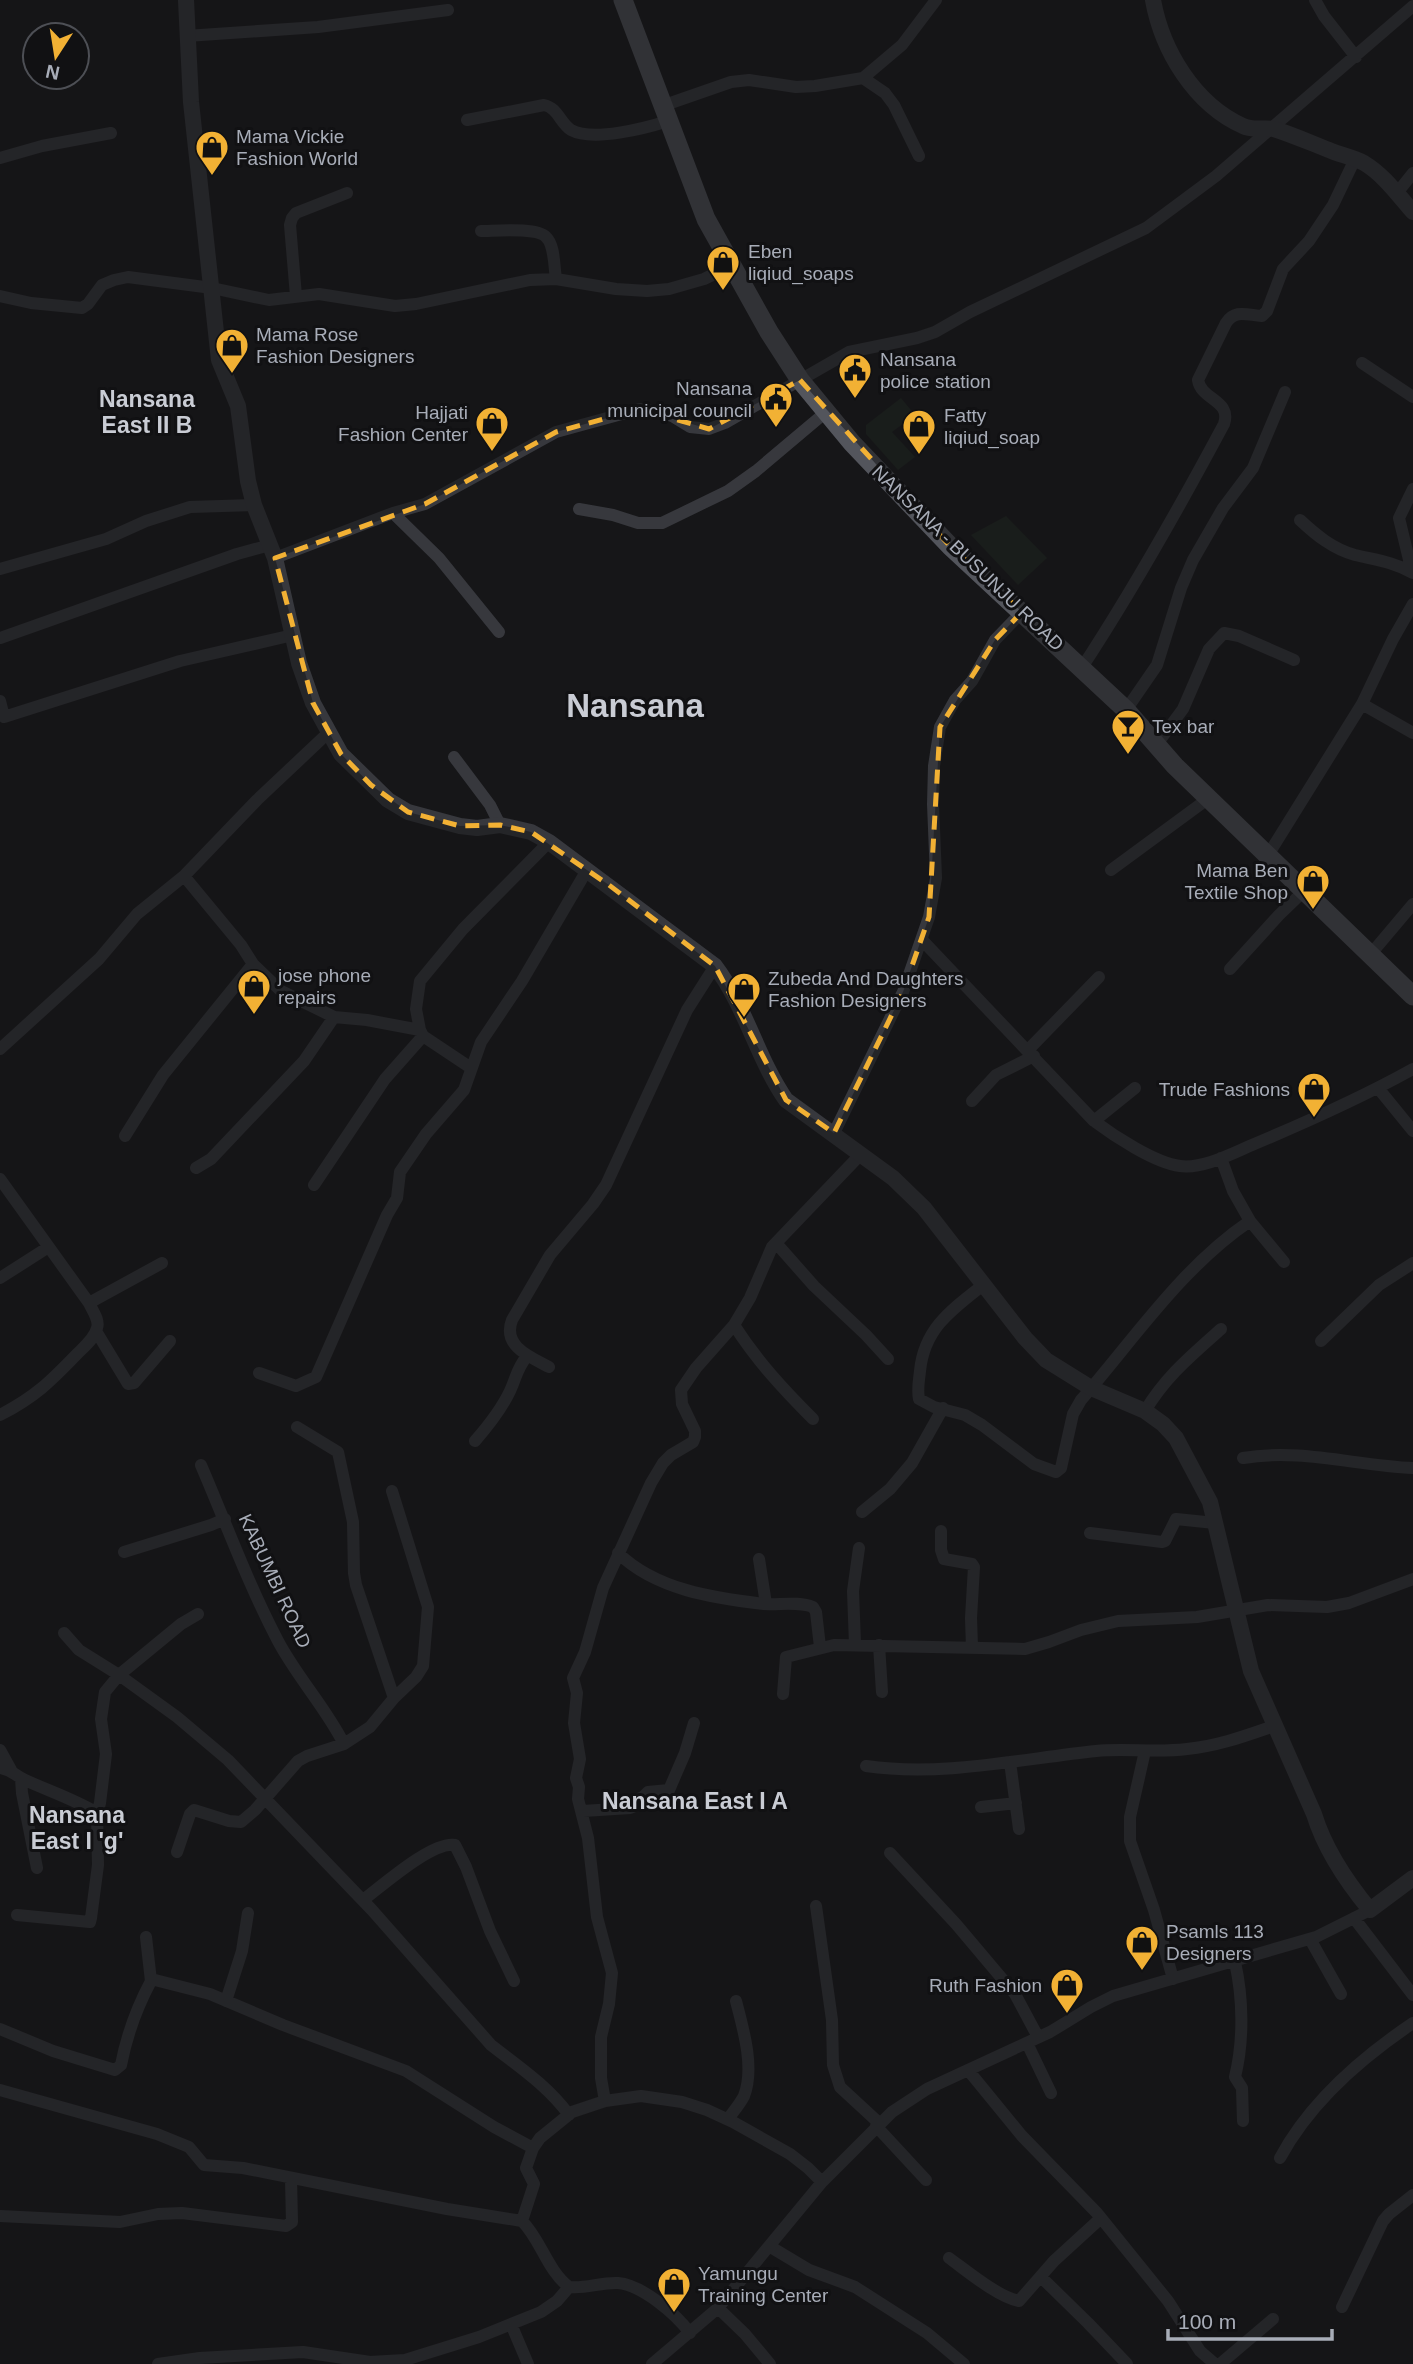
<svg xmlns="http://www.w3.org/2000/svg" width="1413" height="2364" viewBox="0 0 1413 2364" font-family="Helvetica,sans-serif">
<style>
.green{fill:#1e261f}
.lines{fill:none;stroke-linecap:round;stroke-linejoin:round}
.minor{stroke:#37383d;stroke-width:12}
.tertiary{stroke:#37383d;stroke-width:16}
.primary{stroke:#53555c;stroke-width:19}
.marked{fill:none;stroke:#f2b134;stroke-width:5;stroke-dasharray:14 9;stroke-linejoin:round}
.labels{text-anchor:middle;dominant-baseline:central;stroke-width:6;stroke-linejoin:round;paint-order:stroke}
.poi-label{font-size:19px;fill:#a8adb8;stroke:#111113;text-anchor:start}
.street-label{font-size:19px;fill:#a8adb8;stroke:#111113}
.quarter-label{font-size:23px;font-weight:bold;fill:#c9ccd4;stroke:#111113}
.town-label{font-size:33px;font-weight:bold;fill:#c9ccd4;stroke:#111113}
</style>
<rect width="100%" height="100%" fill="#161618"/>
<!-- green -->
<path class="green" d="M901 398 915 415 892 432 915 457 898 470 866 434V425Z
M1006 516 1047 558 1018 585 971 535Z"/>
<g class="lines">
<!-- minor -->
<path class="minor" d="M1315 0 1324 16 1356 57
M186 36 318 27 448 10
M863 78 902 45 936 0
M662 106 731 82 749 80 796 87 815 86 863 78 885 93 894 105 919 156
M467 120 544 105C558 108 560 123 571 130 593 142 646 128 668 121
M0 158 42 146 111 133
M1397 193 1413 173
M481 231C495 231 537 227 546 237 555 245 554 268 556 279
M0 296 31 303 82 308 88 304 102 285 114 280 128 277 212 288 269 300 319 294 395 306 416 304 530 280 556 279 616 289 647 291 669 289 704 279 731 266
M296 296 290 225 292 218 296 213 347 193
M1362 363 1413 397
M579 509 613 515 638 523H662L728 491 756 471 826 412
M393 513 439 558 499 632
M1300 520C1316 535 1333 549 1355 555 1376 560 1394 562 1413 573
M275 558 393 513 425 504 556 432 640 409 657 411 672 416 690 427 709 429 725 423 849 352 917 338 935 332 970 312 1146 228 1216 176 1413 6
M0 569 106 539 146 521 190 507 254 505
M1412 572 1399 518 1413 489
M0 638 237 554 270 545
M1081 669C1133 590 1179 508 1224 424 1232 400 1201 400 1198 380L1226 323C1235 309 1247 315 1262 316L1267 311 1283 269 1309 241 1333 205 1355 159
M0 701 4 717 180 661 293 635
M1362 704 1413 733
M1126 710 1157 665 1181 588 1193 560 1223 508 1253 468 1285 392
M1157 744 1183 709 1209 649 1224 633 1239 636 1294 660
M454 757 490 805 500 825
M1268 855 1362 704 1393 639 1413 604
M1111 870 1209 798
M184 876 241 945 253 964 281 991 334 1017 367 1020 420 1030
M922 940 1094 1121C1114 1136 1155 1163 1180 1166 1203 1169 1231 1154 1252 1145 1307 1122 1361 1098 1413 1069
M1370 955 1413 904
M1230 969 1279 915 1305 890
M0 1049 99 959 137 914 184 876 257 800 329 732
M1028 1050 1099 977
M471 1068 423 1036 420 1030 416 1009 420 981 463 929 549 842
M1378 1088 1413 1131
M972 1101 996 1075 1034 1056
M1094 1121 1135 1088
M834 1133 903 992 929 917 936 878 933 804 934 766 940 727 955 700 972 681 995 640 1022 612
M125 1136 163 1075 253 964
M196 1168 211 1159 304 1061 334 1017
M0 1179 89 1303C92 1310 100 1320 97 1328 95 1338 84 1347 77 1354 50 1382 35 1397 0 1415
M314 1185 385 1079 423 1036
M1250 1221 1284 1262
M776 1243 814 1286 866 1335 888 1359
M0 1278 47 1248
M983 1285C951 1310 924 1329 920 1371 919 1381 917 1389 919 1399L934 1407 965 1415 982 1425 1034 1464 1056 1472 1061 1468 1073 1414 1081 1400C1134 1339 1182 1267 1250 1221L1233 1191 1221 1158
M89 1303 162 1263
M734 1325C757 1361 784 1390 813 1419
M96 1331 128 1384 134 1383 170 1341
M1321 1341 1379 1285 1413 1263
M549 1367C530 1357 502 1346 512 1320L550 1255 593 1204 606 1185 687 1010 715 966
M259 1373 296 1386 316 1377 387 1215 397 1198 400 1172 426 1134 464 1090 481 1042 522 981 587 870
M1145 1411C1166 1376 1191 1356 1221 1329
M297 1427 338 1452 353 1522 354 1573 356 1585 394 1698
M475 1441C489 1425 501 1410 510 1391 517 1376 516 1370 527 1356
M1243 1458C1300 1448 1357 1466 1413 1468
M201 1465C226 1523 248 1584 278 1641 297 1677 326 1708 344 1744
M862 1512 890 1489 912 1463 943 1408
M941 1531V1550L944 1559 972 1564 974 1567 971 1618 972 1647
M1090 1533 1162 1542 1165 1541 1176 1519 1215 1523
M124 1552 211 1525 225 1519
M618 1553C656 1590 714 1598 764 1604 780 1605 798 1601 813 1607L816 1612 820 1647
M759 1559 766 1604
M64 1633 79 1650 119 1675 181 1624 198 1614
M855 1644 853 1591 859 1548
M879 1645 882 1692
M783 1694 786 1657 834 1645 1025 1649 1049 1642 1081 1630 1118 1621 1197 1617 1268 1605 1327 1607 1349 1603 1413 1579
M0 1750 11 1770
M1145 1751 1130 1817V1841L1154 1910 1173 1979
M1010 1762 1019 1829
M866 1766C942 1777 1020 1759 1096 1751 1126 1748 1156 1753 1187 1749 1218 1746 1245 1736 1274 1726
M0 1768C13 1770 14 1775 25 1780 49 1791 74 1799 97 1813
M21 1778 22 1793 37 1868
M981 1807 1016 1803
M583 1811 630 1808 635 1806 638 1799 643 1797 648 1792 669 1790 685 1753 694 1723
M177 1852 190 1814 194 1810 229 1821 241 1822 255 1810 298 1761 307 1756 344 1744 370 1727 394 1698 416 1677 423 1666 428 1607 392 1491
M890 1853 956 1924 1015 1994 1038 2037
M363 1900C382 1886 432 1841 455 1845L466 1867 490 1931 514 1981
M816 1906 832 2020 833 2065 840 2087 879 2123
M17 1915 90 1922 91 1918 98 1865 97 1813 100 1803 106 1754 101 1719 105 1692 119 1675 177 1717 228 1760 372 1910 491 2045C519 2067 548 2086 569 2115
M1354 1918 1413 1995
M146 1937 151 1981
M1310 1939 1341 1994
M1235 1962C1243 1998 1244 2040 1235 2077L1242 2088 1243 2121
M226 2001 242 1951 248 1913
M0 2029 53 2051 115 2070 121 2065C127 2034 136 2009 151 1981L155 1980 210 1994 283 2025 406 2071 494 2127 533 2148
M1027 2043 1051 2093
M968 2070 1022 2136 1097 2213 1168 2301 1200 2351 1215 2364
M0 2090 157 2134 189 2147 204 2165 243 2168 447 2209 522 2221C541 2240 547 2270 569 2287 585 2289 602 2282 618 2283 642 2285 676 2314 690 2333
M605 2101 601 2078V2037L609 2004 612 1973 597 1917 588 1838 578 1799 579 1787 576 1778 580 1759 574 1723 577 1693 573 1678 585 1652 603 1588 651 1483 663 1463 671 1455 693 1442 695 1437V1431L682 1404 681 1390 696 1368 734 1325 750 1298 772 1247 861 1154
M728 2119C733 2112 740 2104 744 2096 755 2068 743 2028 736 2001
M876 2126 926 2180
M1280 2158C1310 2102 1361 2058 1413 2023
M0 2216 120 2222 158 2214 182 2213 286 2226 292 2222 291 2179
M522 2221 534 2184 526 2168 533 2148 540 2138 572 2112 605 2101 641 2096 682 2102 707 2110 733 2122 790 2154 808 2168 822 2182
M769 2246 809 2270 855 2287 927 2333 964 2364
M949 2258C967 2271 998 2297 1019 2301L1054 2261 1101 2218
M1041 2277 1088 2323 1127 2364
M1342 2307 1383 2221 1389 2214 1413 2195
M718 2308 745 2334 770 2364
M511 2324 528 2364
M158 2364 200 2358 303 2352 370 2362 405 2360 479 2337 541 2312 557 2301 569 2287
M652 2364 718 2308 822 2182 892 2112 927 2089 1050 2032 1091 2007 1113 1996 1316 1937 1370 1910
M1220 2364 1273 2319"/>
<!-- tertiary -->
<path class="tertiary" d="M186 0 191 102 219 360 238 406 248 481 254 505 275 558 299 663 313 703 341 754 388 800 408 812 460 826 477 828 500 825 531 832 549 842 715 966C746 1007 757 1058 786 1100L893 1178 924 1208 1025 1338 1046 1360 1091 1388 1145 1411 1163 1424 1176 1438 1210 1502 1251 1671 1314 1814C1325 1850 1346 1881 1370 1910L1413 1878
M1153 0C1162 50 1194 104 1243 126 1253 131 1264 127 1274 129 1293 135 1311 143 1329 150 1340 155 1353 157 1364 163 1384 175 1398 195 1413 212"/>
<!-- primary -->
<path class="primary" d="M623 0 706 219 769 332 800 380 852 443 950 546 1126 710 1175 766 1413 996"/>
</g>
<!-- marked area -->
<path d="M0 0H1413V2364H0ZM800 380 950 546 1022 612 995 640 940 727 929 917 903 992 834 1133 786 1100 715 966 609 885 531 832 500 825 460 826 408 812 371 785 341 754 313 703 275 558 425 504 556 432 640 409 709 429Z" fill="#161618" fill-opacity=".55" fill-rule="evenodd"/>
<path class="marked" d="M800 380 950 546 1022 612 995 640 940 727 929 917 903 992 834 1133 786 1100 715 966 609 885 531 832 500 825 460 826 408 812 371 785 341 754 313 703 275 558 425 504 556 432 640 409 709 429Z"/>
<!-- icons -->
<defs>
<symbol id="shop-pin" viewBox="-11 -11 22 30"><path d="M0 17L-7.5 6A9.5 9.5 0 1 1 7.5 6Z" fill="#f2b134" stroke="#111113"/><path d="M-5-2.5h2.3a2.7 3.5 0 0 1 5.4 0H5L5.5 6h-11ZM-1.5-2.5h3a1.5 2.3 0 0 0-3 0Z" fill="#111"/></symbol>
<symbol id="civic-pin" viewBox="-11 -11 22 30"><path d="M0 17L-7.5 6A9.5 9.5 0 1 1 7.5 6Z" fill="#f2b134" stroke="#111113"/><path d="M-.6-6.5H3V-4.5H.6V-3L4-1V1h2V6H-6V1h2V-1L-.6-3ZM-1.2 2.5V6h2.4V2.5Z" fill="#111"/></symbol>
<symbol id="bar-pin" viewBox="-11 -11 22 30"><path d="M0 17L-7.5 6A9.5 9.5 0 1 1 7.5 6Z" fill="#f2b134" stroke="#111113"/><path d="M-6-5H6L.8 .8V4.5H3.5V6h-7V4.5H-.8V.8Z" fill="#111"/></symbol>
</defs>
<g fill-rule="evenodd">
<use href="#shop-pin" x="193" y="128" width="38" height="52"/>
<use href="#shop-pin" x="704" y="243" width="38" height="52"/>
<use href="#shop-pin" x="213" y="326" width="38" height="52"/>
<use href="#civic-pin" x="836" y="351" width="38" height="52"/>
<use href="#civic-pin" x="757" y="380" width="38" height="52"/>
<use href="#shop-pin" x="473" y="404" width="38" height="52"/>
<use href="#shop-pin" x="900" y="407" width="38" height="52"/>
<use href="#bar-pin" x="1109" y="707" width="38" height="52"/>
<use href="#shop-pin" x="1294" y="862" width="38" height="52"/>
<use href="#shop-pin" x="235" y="967" width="38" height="52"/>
<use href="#shop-pin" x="725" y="970" width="38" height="52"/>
<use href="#shop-pin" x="1295" y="1070" width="38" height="52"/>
<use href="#shop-pin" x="1123" y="1923" width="38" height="52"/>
<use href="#shop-pin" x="1048" y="1966" width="38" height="52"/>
<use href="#shop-pin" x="655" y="2265" width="38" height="52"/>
</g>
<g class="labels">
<!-- poi labels -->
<g class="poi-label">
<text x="236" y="136">Mama Vickie<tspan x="236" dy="22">Fashion World</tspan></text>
<text x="748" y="251">Eben<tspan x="748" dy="22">liqiud_soaps</tspan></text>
<text x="256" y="334">Mama Rose<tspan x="256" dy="22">Fashion Designers</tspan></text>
<text x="880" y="359">Nansana<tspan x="880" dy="22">police station</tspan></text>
<text x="752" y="388" text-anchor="end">Nansana<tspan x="752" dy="22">municipal council</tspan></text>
<text x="468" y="412" text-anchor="end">Hajjati<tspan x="468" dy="22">Fashion Center</tspan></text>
<text x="944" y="415">Fatty<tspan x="944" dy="22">liqiud_soap</tspan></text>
<text x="1152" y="726">Tex bar</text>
<text x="1288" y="870" text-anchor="end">Mama Ben<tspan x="1288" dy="22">Textile Shop</tspan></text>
<text x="278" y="975">jose phone<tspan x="278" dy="22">repairs</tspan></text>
<text x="768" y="978">Zubeda And Daughters<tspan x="768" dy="22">Fashion Designers</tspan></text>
<text x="1290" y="1089" text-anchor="end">Trude Fashions</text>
<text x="1166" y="1931">Psamls 113<tspan x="1166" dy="22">Designers</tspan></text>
<text x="1042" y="1985" text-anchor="end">Ruth Fashion</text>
<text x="698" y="2273">Yamungu<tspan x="698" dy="22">Training Center</tspan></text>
</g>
<!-- street labels -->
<g class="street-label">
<text transform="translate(968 558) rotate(44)">NANSANA - BUSUNJU ROAD</text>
<text transform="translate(275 1581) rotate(65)">KABUMBI ROAD</text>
</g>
<!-- quarter labels -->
<g class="quarter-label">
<text x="147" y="399">Nansana<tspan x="147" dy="26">East II B</tspan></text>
<text x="695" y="1801">Nansana East I A</text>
<text x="77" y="1815">Nansana<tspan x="77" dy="26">East I 'g'</tspan></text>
</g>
<!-- town labels -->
<g class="town-label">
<text x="635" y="705">Nansana</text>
</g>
</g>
<!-- north arrow -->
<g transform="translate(56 56) rotate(192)"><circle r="33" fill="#111113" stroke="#4d4f55" stroke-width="2"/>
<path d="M0-5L12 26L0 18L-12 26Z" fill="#f2b134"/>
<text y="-10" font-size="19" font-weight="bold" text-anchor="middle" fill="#a8adb8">N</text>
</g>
<!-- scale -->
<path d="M1168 2329v10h164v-10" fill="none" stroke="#a8adb8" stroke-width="3.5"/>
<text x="1178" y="2329" font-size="21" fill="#a8adb8" stroke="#111113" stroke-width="5" paint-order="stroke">100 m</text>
</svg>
